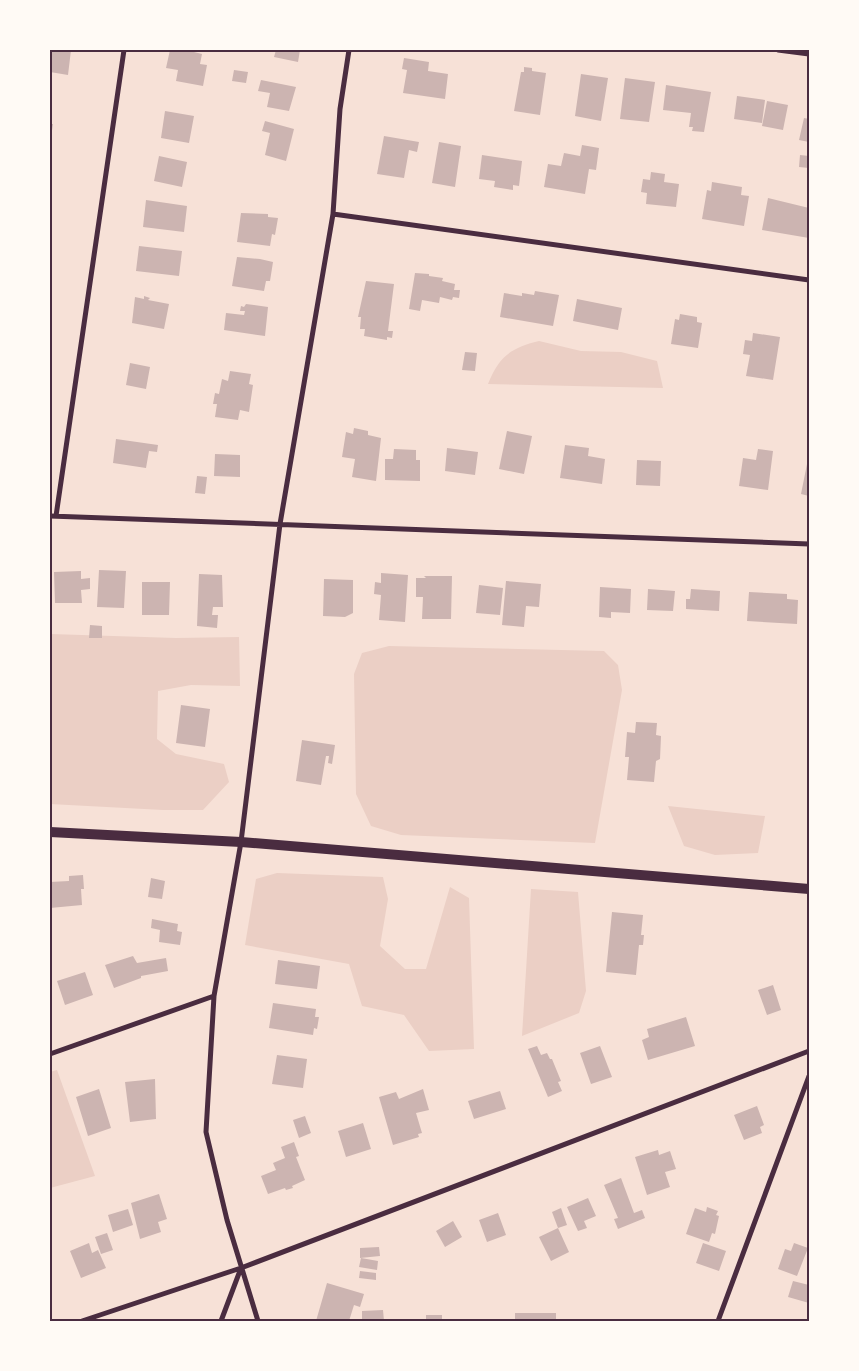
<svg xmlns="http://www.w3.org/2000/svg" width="859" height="1371" viewBox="0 0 859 1371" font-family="Overpass,sans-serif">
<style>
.green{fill:#ebcfc5}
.building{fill:#ccb4b1}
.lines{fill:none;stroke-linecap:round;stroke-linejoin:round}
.minor{stroke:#4a2c40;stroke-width:5}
.secondary{stroke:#4a2c40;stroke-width:10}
.neatline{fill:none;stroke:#4a2c40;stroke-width:2}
</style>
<rect width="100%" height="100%" fill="#f7e1d7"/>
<!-- green -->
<path class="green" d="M539 341 581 351 621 352 657 361 663 388 488 384C499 357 510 348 539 341Z
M50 634 176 638 239 637 240 686 191 685 158 691 157 739 176 754 224 764 229 782 203 810H163L50 804Z
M389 646 604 651 618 665 622 690 595 843 401 835 371 826 356 794 354 674 362 653Z
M668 806 765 816 758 853 715 855 684 846Z
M277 873 383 877 388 899 380 946 405 969H426L450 887 469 898 474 1049 429 1051 404 1015 362 1006 349 964 245 945 256 879Z
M531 889 578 892 586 991 579 1013 522 1036Z
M57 1070 95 1176 50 1188V1072Z"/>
<!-- building -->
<path class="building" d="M50 50H71L68 75 50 72Z
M170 50H194V52L202 54 200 64 207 65 203 86 176 81 178 70 166 68Z
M276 50H300L298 62 274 57Z
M404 58 429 62 428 71 448 74 445 99 403 93 407 70 402 69Z
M524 67 532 68V71L546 73 540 115 514 111 521 72H524Z
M234 70 248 72 246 83 232 81Z
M581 74 608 78 601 121 575 116Z
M625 78 655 82 649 122 620 119Z
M261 80 296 87 289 111 267 107 270 93 258 91Z
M666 85 711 92 704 132 692 131 693 127H689L691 113 663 110Z
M737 96 765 100 762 123 734 119Z
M767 101 788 105 783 130 762 126Z
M165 111 194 116 189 143 161 138Z
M804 118 809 119V142L799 140Z
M265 121 294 129 286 161 265 155 270 133 262 131Z
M50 124H53L51 137H50Z
M384 136 419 142 417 152 409 150 404 178 377 174Z
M439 142 461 146 455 187 432 183Z
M582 145 599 148 596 170 589 169 585 194 544 187 548 164 561 166 564 153 580 156Z
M482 155 522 161 519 186 513 185V190L494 187 495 181 479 179Z
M800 155 809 156V168L799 167Z
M159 156 187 162 182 187 154 181Z
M651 172 665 174 664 182 679 184 676 207 646 204 647 193 641 192 643 179 650 180Z
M712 182 742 187 741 195 749 196 744 226 702 219 707 190 711 191Z
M768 198 809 208V238L762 230Z
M146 200 187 206 184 232 143 227Z
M241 213 268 214V217L278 218 275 235 272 234 270 246 237 242Z
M139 246 182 251 179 276 136 271Z
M237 257 260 259 273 262 270 281H266L264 291 232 286Z
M415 273 429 274V276L443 278 442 281 455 284 454 290H460L459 298 453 297 452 300 440 297 439 303 422 300 420 311 409 309Z
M366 281 394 284 388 331H393L392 338 387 337V340L364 336 365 329H360L361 317H358Z
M535 291 559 295 553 326 500 317 504 293 522 296V293L534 295Z
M144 296 150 298 148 300 169 304 164 329 132 323 135 297 144 299Z
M577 299 622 308 618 330 573 321Z
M246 304 268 307 265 336 224 330 226 313 244 315 245 311H240L241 306 244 307Z
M680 314 697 317V322L702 323 698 348 671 344 675 319 679 320Z
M753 333 780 337 773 380 746 376 750 355 743 354 745 340 752 341Z
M465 352 477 353 475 371 462 370Z
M130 363 150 367 146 389 126 385Z
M230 371 251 374 249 384 253 385 249 412 240 410 238 420 215 417 217 404H213L215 393 219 394 222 379 228 381Z
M354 428 368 431V435L381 438 376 481 352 477 355 459 342 457 346 432 353 434Z
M507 431 532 436 524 474 499 469Z
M116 439 158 445 157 452 149 451 146 468 113 463Z
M565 445 589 448 588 456 605 459 602 484 560 478Z
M447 448 478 452 475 475 445 471Z
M394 449 416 450V460H420V481L385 480V459H393Z
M758 449 773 451 768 490 739 486 743 458 756 460Z
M215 454 240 455V477L214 476Z
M637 460 661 461 660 486 636 485Z
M807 464 809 465V496L801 494Z
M197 476 207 477 205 494 195 493Z
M99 570 126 571 124 608 97 607Z
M81 571V579L90 578V589L81 590 82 603H55L54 572Z
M381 573 408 575 405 622 379 620 381 595 374 594 375 582 381 583Z
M199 574 222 575 223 607H213L212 615H218L217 628 197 626Z
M424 576H452L451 619H422L423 597H416V578H426Z
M324 579 353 580V613L345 617 323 616Z
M506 581 541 584 539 607 526 606 524 627 502 625Z
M142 582H170L169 615H142Z
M479 585 503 588 500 615 476 613Z
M600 587 631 589 630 613 611 612V618L599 617Z
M648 589 675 591 673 611 647 610Z
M691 589 720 591 719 611 686 609V599H690Z
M749 592 787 594V599L798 600 797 624 747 621Z
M90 625 102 626V638H89Z
M181 705 210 709 205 747 176 743Z
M636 722 657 723 656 735 661 736 660 759 656 761 654 782 627 780 629 757H625L627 732 635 733Z
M302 740 335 745 332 764 328 763 329 756H326L321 785 296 781Z
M83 875 84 889H81L82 905 50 908V882L69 881V876Z
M151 878 165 881 162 899 148 897Z
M612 912 643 915 641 935H644L643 945H639L636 975 606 972Z
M152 919 178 924 177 931 182 932 180 945 159 942 160 930 151 928Z
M133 956 137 963 166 958 168 971 141 976V978L114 988 105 965Z
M278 960 320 966 317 989 275 984Z
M85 972 93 995 65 1005 57 981Z
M773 985 781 1010 767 1015 758 990Z
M273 1003 316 1009 315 1017H319L317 1029 314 1028 313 1035 269 1028Z
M686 1017 695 1046 648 1060 642 1040 649 1037 647 1029Z
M537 1046 541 1055 547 1053 550 1059H552L561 1081 558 1082 562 1091 548 1097 528 1049Z
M600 1046 612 1077 591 1084 580 1053Z
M277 1055 307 1059 303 1088 272 1084Z
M155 1079 156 1119 130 1122 125 1082Z
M99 1089 111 1128 88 1136 76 1097Z
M423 1089 429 1110 416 1113 422 1133 418 1134 419 1137 393 1145 379 1097 396 1092 399 1099Z
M500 1091 506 1109 474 1119 468 1101Z
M757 1106 764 1125 760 1127 762 1133 744 1140 734 1115Z
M305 1116 311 1133 299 1138 293 1120Z
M363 1123 371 1149 346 1157 338 1131Z
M294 1142 299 1156 296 1157 305 1180 292 1186 293 1188 286 1190 285 1188 268 1194 261 1176 276 1170 273 1163 285 1158 281 1147Z
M658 1150 659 1155 670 1151 676 1169 665 1172 670 1187 647 1195 635 1157Z
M621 1178 634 1213 642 1210 645 1218 618 1229 614 1219 618 1218 604 1185Z
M159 1194 167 1219 158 1222 161 1232 140 1239 131 1203Z
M588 1198 596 1216 584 1221 587 1228 578 1231 567 1207Z
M707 1207 718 1211 716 1215 719 1216 715 1234 712 1233 709 1242 686 1234 695 1208 706 1212Z
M561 1208 567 1225 558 1228 552 1212Z
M128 1209 133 1225 113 1232 108 1215Z
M498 1213 506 1235 487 1242 479 1220Z
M453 1221 462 1237 445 1247 436 1231Z
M558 1228 569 1252 551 1261 539 1237Z
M107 1233 113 1250 101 1254 95 1237Z
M89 1243 92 1253 98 1250 106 1268 81 1278 70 1251Z
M703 1243 726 1251 719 1271 696 1263Z
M794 1243 808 1248 797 1276 778 1269 785 1249 791 1251Z
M379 1247 380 1256 360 1258V1248Z
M361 1258 378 1261 377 1270 359 1267Z
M360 1271 376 1273V1280L359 1278Z
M793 1281 809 1285V1303L788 1297Z
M327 1283 364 1294 360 1307 354 1305 349 1321H316Z
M383 1310 384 1321H362V1311Z
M515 1313H556V1321H515Z
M426 1315H442V1321H426Z
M420 1319V1321H404V1320Z"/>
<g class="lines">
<!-- minor -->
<path class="minor" d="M778 50 809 54
M333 214 809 280
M50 516 809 544
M56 516 124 50
M50 1054 214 996
M82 1321 241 1268 809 1051
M221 1321 241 1268
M258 1321 227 1220 206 1132 214 996 241 842 280 524 333 214 340 109 349 50
M718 1321 809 1076"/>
<!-- secondary -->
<path class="secondary" d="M50 832 241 842 809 889"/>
</g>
<!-- border -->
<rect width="859" height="1371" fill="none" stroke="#fffaf5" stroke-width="102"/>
<rect x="51" y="51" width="757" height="1269" class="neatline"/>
</svg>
